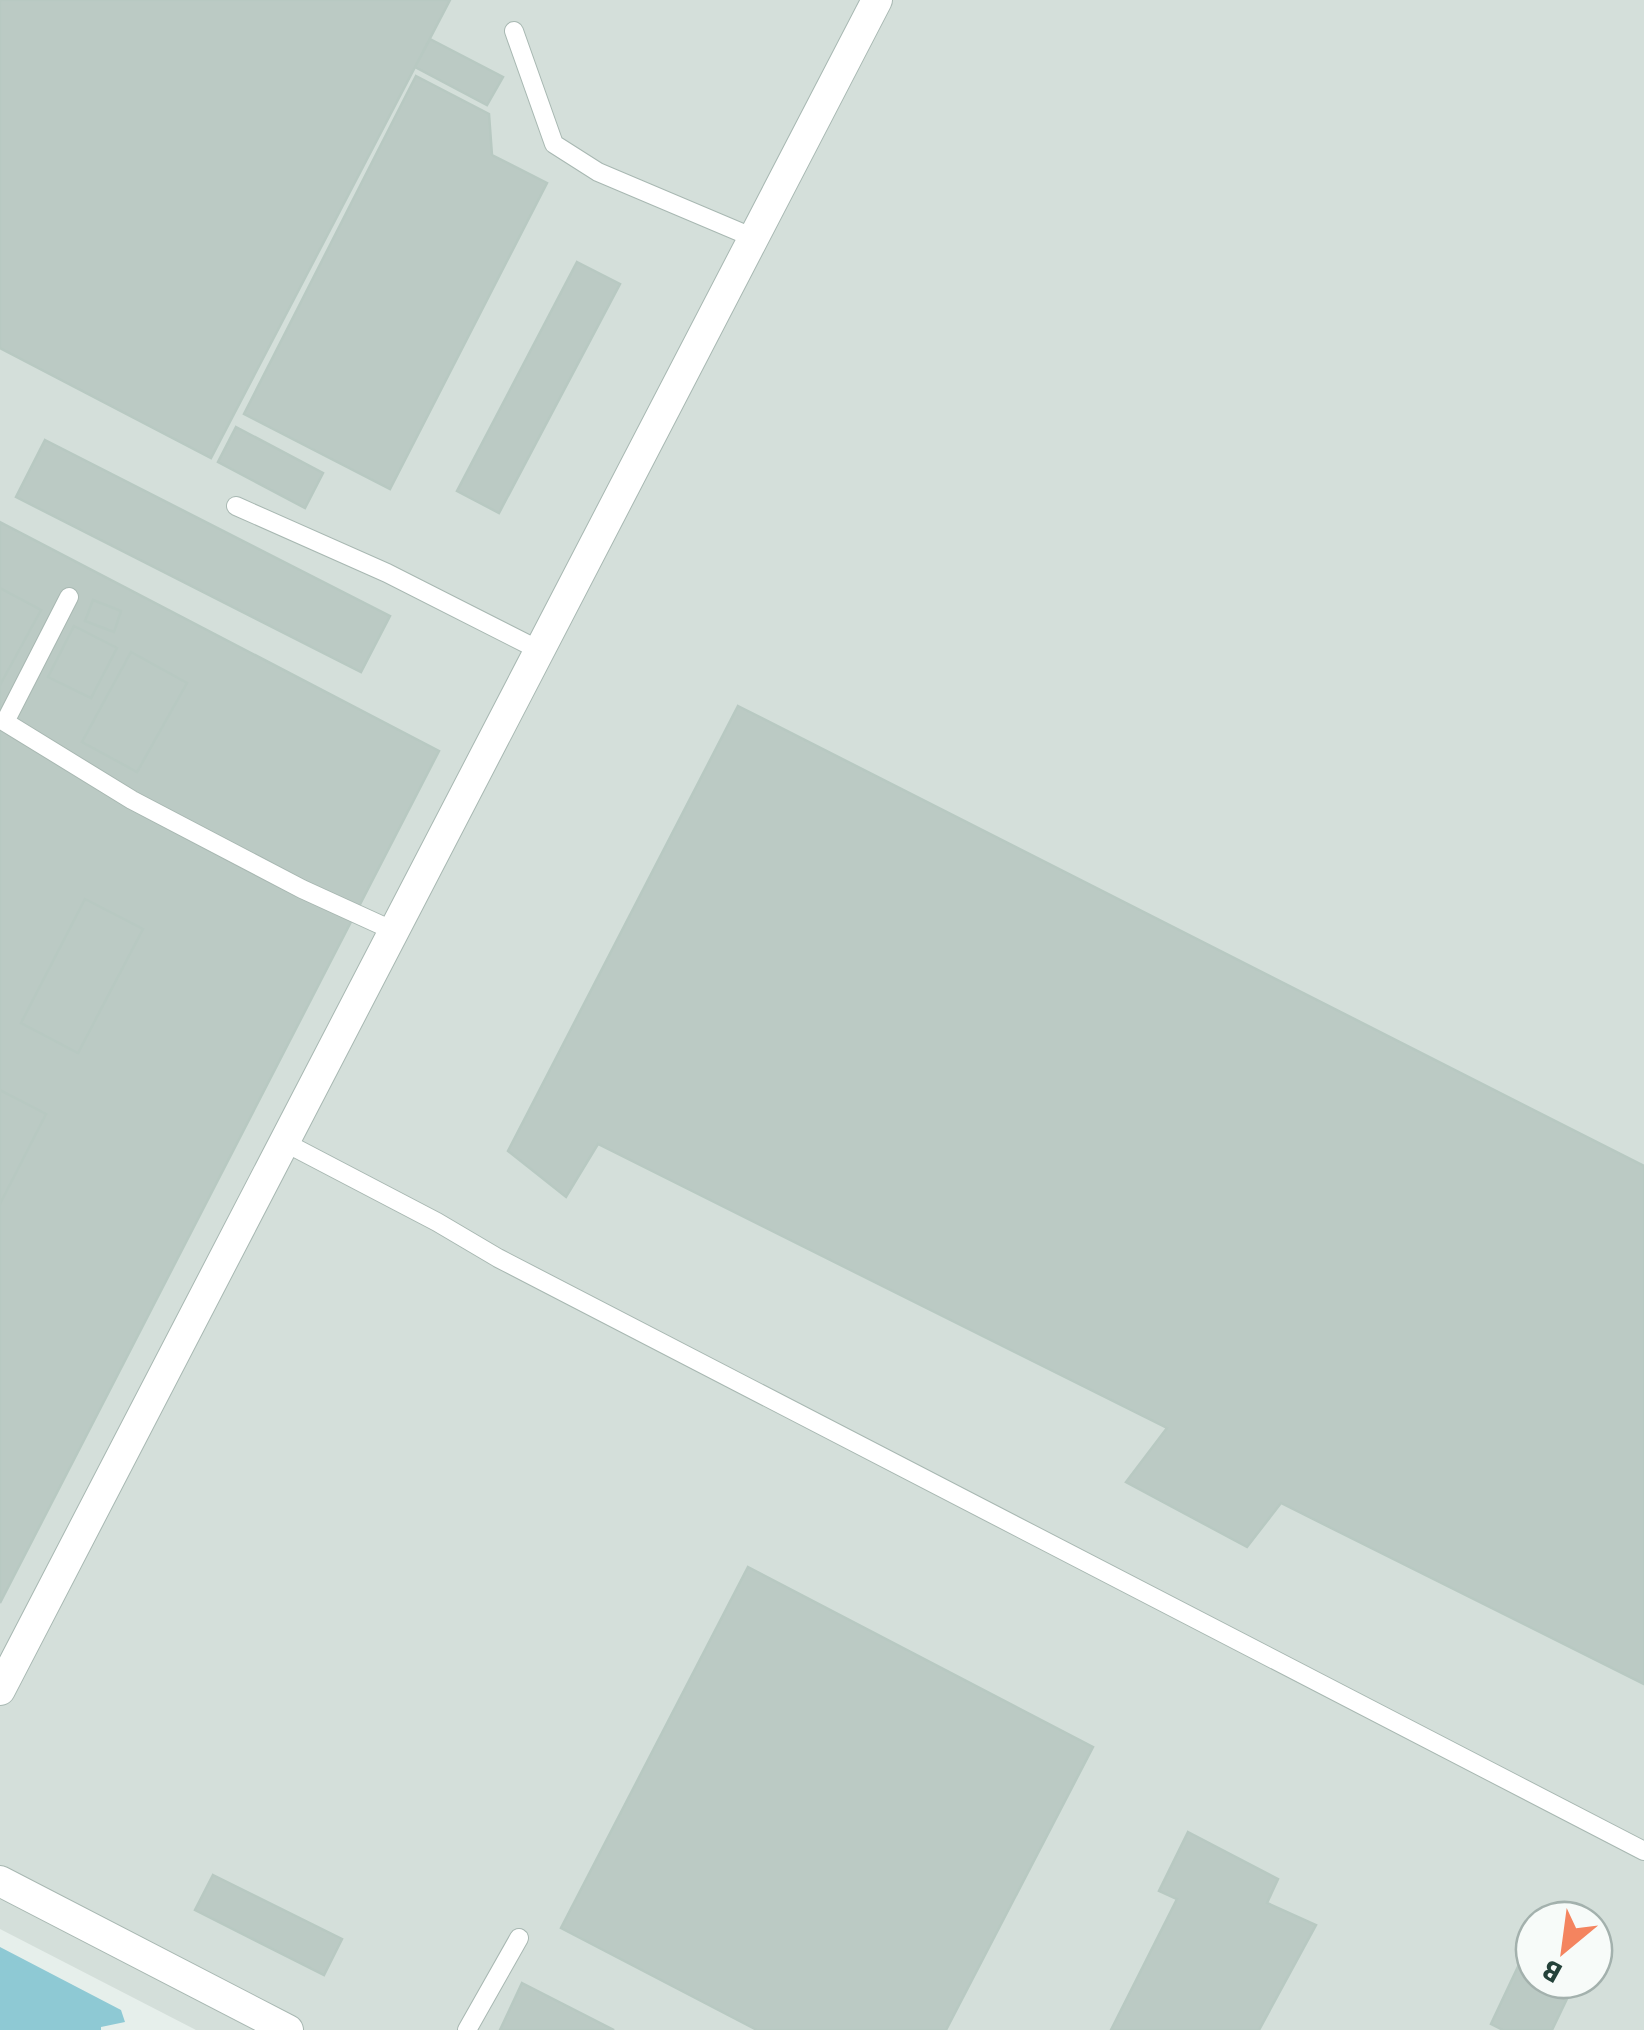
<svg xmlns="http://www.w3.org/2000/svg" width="1644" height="2030" viewBox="0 0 1644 2030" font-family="Signika,sans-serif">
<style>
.built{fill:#d4dfda;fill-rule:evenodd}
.water{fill:#8ec9d4}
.building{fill:#bbcac4;stroke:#b8c9c2;stroke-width:2.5}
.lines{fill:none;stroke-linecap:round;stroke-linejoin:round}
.service-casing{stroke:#a8b8b2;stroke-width:20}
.tertiary-casing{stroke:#a8b8b2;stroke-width:32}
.service{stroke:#fff;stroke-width:18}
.tertiary{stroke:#fff;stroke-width:30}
</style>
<rect width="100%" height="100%" fill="#e6efeb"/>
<!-- built -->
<path class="built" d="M0 0H1644V2030H196L0 1929ZM1534 1920H1594V1980H1534Z"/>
<!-- water -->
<path class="water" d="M0 1947 121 2010 125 2022 101 2027V2030H0Z"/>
<!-- building -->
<path class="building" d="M0 0H450L211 458 0 348Z
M430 39 503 77 487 105 415 67Z
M416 76 489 114 492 155 547 183 390 489 244 414Z
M577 262 620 284 499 513 457 491Z
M236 427 323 473 305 508 218 462Z
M45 440 390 616 361 672 16 497Z
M0 522 439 751 0 1603Z
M0 588 41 610 0 685Z
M93 600 121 611 114 632 85 621Z
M74 626 117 648 91 698 48 677Z
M131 652 187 683 137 772 82 742Z
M738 706 1644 1166V1684L1281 1503 1247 1547 1126 1482 1167 1428 598 1144 566 1197 508 1151Z
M85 899 143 929 78 1053 21 1023Z
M0 1090 46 1114 0 1204Z
M748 1567 1093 1747 946 2030H757L561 1928Z
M1188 1832 1278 1879 1267 1903 1316 1925 1259 2030H1111L1177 1899 1159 1891Z
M213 1875 342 1939 324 1975 195 1910Z
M1524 1954 1534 1959V1980H1576L1552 2030H1503L1491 2024Z
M522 1983 614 2030H500Z"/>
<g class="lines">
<defs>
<path id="service" d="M514 31 554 144 598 172 754 238
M236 506 387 573 539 650
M69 597 5 722 132 800 302 889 394 931
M284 1142 437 1222 498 1258 1644 1851
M467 2030 519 1938"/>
<path id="tertiary" d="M0 1690 877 0
M0 1881 288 2030"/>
</defs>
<!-- service casing -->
<use href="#service" class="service-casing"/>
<!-- tertiary casing -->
<use href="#tertiary" class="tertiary-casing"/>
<!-- service -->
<use href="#service" class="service"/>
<!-- tertiary -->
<use href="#tertiary" class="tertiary"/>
</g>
<!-- north arrow -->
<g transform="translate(1564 1950) rotate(209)"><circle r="48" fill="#f7fbf9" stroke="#a3b1ad" stroke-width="2.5"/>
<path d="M0-8L18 38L0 25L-18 38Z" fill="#f4845f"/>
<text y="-15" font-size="28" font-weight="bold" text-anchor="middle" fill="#24423a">B</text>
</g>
</svg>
